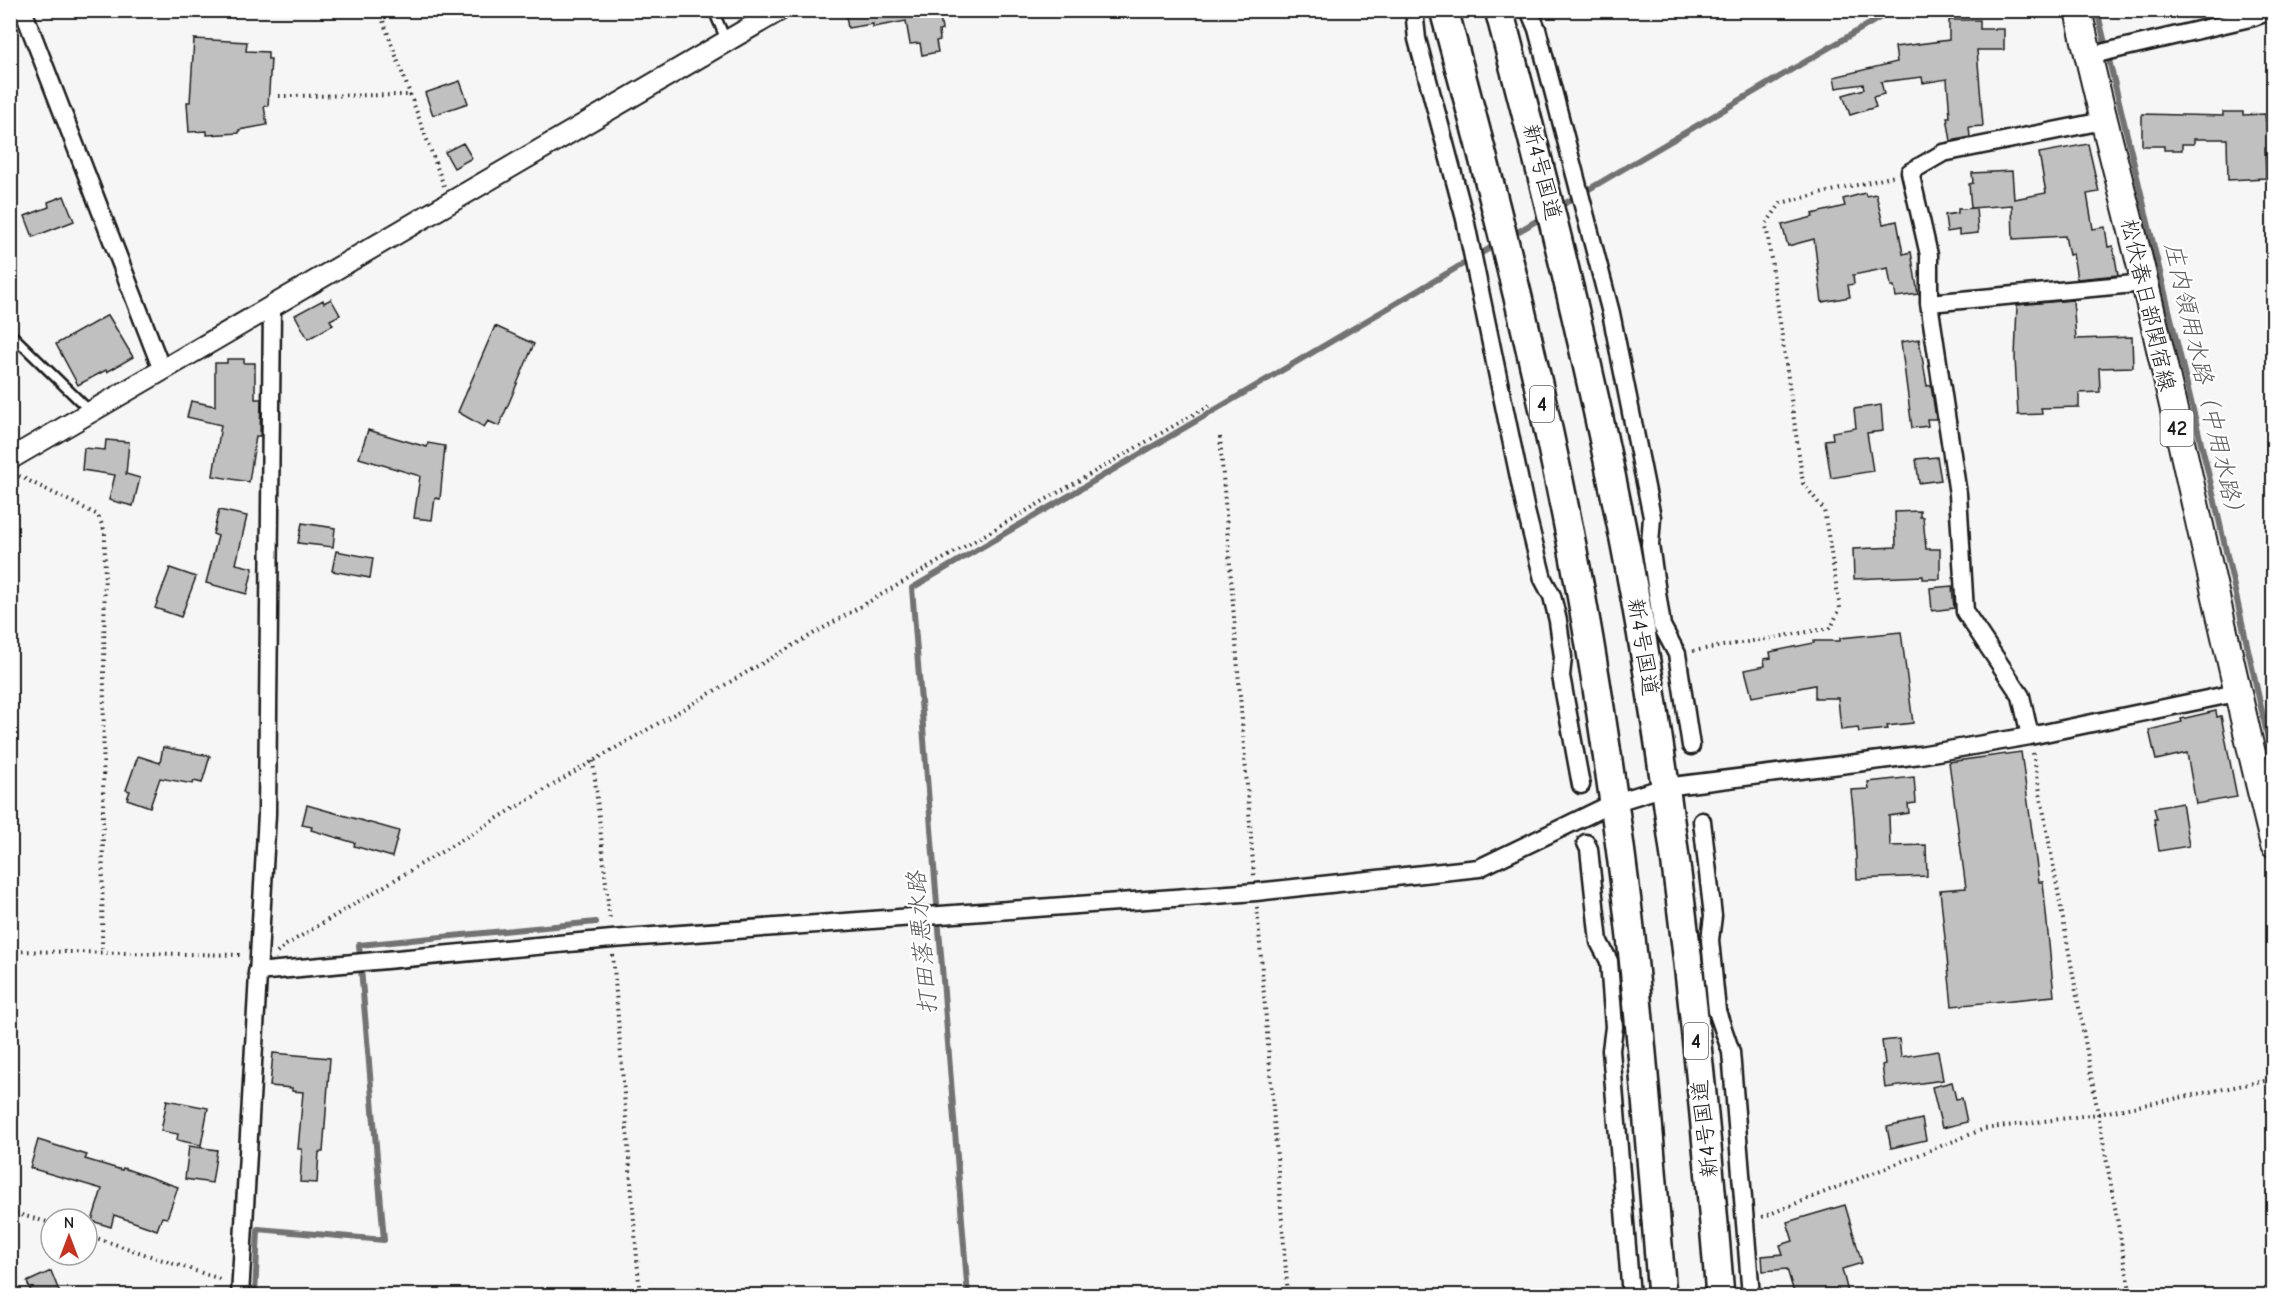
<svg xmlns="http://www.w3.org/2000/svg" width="2284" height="1306" viewBox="0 0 2284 1306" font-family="'Comic Neue','Klee One',sans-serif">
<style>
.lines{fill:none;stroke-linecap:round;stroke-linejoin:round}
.stream{stroke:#727272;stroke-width:6}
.building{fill:#c0c0c0;stroke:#1c1c1c;stroke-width:1.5}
.service-casing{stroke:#1c1c1c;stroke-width:13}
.minor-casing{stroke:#1c1c1c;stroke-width:21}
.tertiary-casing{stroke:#1c1c1c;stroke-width:24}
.primary-casing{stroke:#1c1c1c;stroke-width:30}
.trunk-casing{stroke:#1c1c1c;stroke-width:32}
.path{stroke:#1c1c1c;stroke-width:4;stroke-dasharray:1.5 4.5;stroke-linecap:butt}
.service{stroke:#fff;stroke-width:8}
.minor{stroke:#fff;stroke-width:16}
.tertiary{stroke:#fff;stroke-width:20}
.primary{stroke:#fff;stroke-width:26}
.trunk{stroke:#fff;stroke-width:27}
.labels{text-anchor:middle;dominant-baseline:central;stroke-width:4.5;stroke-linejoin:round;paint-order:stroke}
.shield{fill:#fff;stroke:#606060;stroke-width:1.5}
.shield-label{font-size:21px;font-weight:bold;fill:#1c1c1c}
.street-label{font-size:22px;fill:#1c1c1c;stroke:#fff}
.water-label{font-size:24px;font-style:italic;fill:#5d5d5d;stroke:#fff}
</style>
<rect width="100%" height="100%" fill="#f6f6f6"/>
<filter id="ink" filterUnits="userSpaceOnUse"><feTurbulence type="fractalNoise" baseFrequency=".0167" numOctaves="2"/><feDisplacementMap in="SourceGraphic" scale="12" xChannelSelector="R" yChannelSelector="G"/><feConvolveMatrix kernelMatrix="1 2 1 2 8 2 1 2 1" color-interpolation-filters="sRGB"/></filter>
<g filter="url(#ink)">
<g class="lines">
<!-- stream -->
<path class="stream" d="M2097 10 2213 493 2274 765
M1557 208 1893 10
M1511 236 1546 215
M255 1296 258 1229 384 1240 359 945 596 922
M968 1296 912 588 1497 244"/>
</g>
<!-- building -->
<path class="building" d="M845 10H939L942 30 939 31 940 40 936 41 938 52 922 55 920 43 910 44 906 21 873 27V24L848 28Z
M1949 20H1980V29H2004V50H1977L1983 126 1969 127 1970 137 1951 141 1947 117H1950L1947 79 1923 83 1922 77 1881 82 1884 94 1873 97 1876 107 1850 115 1843 95 1864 89 1863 84 1836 88 1834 77 1897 62 1895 47 1949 40Z
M194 39 247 42 246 51 268 52V59H271L268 106H264L267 125 239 130V133L207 135V131L189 132 187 102H190Z
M460 81 468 103 433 115 425 93Z
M2223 112H2243V115L2265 114 2268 147 2265 148 2266 178 2228 180 2227 139H2194V144H2182V150H2164V146H2142V114L2223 116Z
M463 143 472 158 454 168 445 152Z
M2088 144 2099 192 2087 194 2093 229 2105 227 2108 247 2113 246 2118 275 2077 279 2073 254 2069 255 2065 236 2013 239 2012 205 1971 208 1969 184 1973 183 1972 173 2012 171 2014 199 2046 193 2039 153Z
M1865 193 1866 196 1876 194 1883 224 1897 221 1903 254 1911 252 1918 294 1896 297 1894 286H1891L1888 268 1853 275 1854 284 1848 285 1850 297 1822 302 1814 239 1788 246 1782 225 1813 217 1812 214 1845 206 1843 199Z
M64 196 74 221 33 237 25 216 49 207 48 202Z
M1976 208 1978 233 1959 235V230L1947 232 1945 215 1958 213V209Z
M331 299 340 315 330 320 333 325 308 339 295 315 323 300 324 303Z
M2073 300 2076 339 2132 337 2133 367 2099 368 2100 392 2079 393V407L2041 408 2042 414 2018 415 2015 358 2017 305Z
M108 315 133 357 107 372 106 370 78 385 56 344Z
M495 326 534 344 499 426 488 421 484 427 458 412Z
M1919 339 1927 386 1931 385 1936 419H1927L1928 426 1912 428 1901 342Z
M227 359H244V363H255V399H261L260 436H256L249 482 213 476 221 425 187 417 191 401 215 406V363H227Z
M1881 405 1883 431 1867 433 1873 471 1831 478 1825 440 1833 439 1832 432 1856 428 1854 409Z
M368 430 427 447 428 443 445 446 440 499 435 498 432 520 414 518 420 476 359 458Z
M106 440 129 442 126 474 140 478 133 506 109 500 115 475 82 470 84 448 105 450Z
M1937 457 1941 480 1919 483 1916 459Z
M219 510 247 516 236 564 253 568 247 594 206 583 218 536 213 534Z
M1920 511V517H1923L1926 549H1940V579H1923V576L1854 579 1853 549 1896 547 1895 512Z
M302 523 335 528 333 547 298 543Z
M336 551 373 558 370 578 332 571Z
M170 568 196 577 181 617 155 608Z
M1952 586 1954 608 1932 611 1930 588Z
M1901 632 1913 723 1887 726 1888 729 1859 732 1858 728 1841 730 1838 698H1815V685L1752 697 1745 670 1765 666 1764 659 1771 658 1770 652 1814 643V641H1840V638Z
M2216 711 2217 717 2221 716 2237 797 2196 804 2187 753 2156 760 2149 730 2182 722 2181 719Z
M163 747 210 756 202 783 194 781 193 784 160 778 150 807 127 799 130 791 126 790 138 756 160 763Z
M2021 752 2039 882H2043L2054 996 1952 1006 1940 890 1966 888 1949 762Z
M1914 777 1916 803 1908 804 1909 813 1889 816 1890 846 1926 845 1927 876 1857 879 1854 818 1851 790 1869 789 1868 782Z
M2182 803 2189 846 2159 851 2154 819H2157L2154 808Z
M307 805 399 831 392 857 354 846 355 843 311 830 312 827 302 825Z
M1899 1039 1901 1057 1938 1051 1943 1080 1885 1088 1882 1065 1885 1064 1882 1041Z
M273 1053 330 1058 323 1152H319L317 1183 300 1182 302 1149H298L303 1092 292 1091V1088L270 1086Z
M1952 1082 1956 1099 1962 1098 1967 1122 1942 1128 1932 1087Z
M167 1100 208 1108 201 1145 177 1140 178 1134 161 1131Z
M1922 1119 1926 1140 1891 1148 1887 1127Z
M38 1140 87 1155 85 1159 122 1170 123 1168 178 1187 167 1218 162 1217 157 1230 114 1215 111 1227 92 1221 102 1189 30 1168Z
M189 1146 217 1150 212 1183 185 1179Z
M1845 1205 1862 1263 1842 1269 1849 1296H1795L1787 1269 1763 1271 1762 1256 1783 1254 1780 1245 1793 1241 1787 1222Z
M51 1271 61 1296H33L27 1282Z"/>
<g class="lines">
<defs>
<path id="service" d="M713 10 726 40
M10 333 91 412"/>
<path id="minor" d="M23 10 162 370
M1414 10 1417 39 1465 219 1526 511 1543 579 1552 596 1558 621 1563 657 1561 676 1581 785
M1529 10 1537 29 1611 313 1652 517 1650 545 1662 626 1677 654 1691 746
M2088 56 2254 17 2273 10
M1929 303 2145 283
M2030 736 2021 696 1965 612 1958 494 1929 303V255L1910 172 1943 153 2103 121
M1702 821 1713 916 1710 940 1717 1011 1731 1052 1751 1296
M1586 843 1589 849 1599 942 1609 961 1614 1027 1611 1050 1631 1296
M257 972 612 939 1256 892 1479 868 1613 803 1665 787 1920 755 2030 736 2236 693
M240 1296 267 814 272 307"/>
<path id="tertiary" d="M10 459 780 10"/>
<path id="primary" d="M2078 10C2098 102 2123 192 2145 284 2189 471 2228 659 2274 845"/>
<path id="trunk" d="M1444 10C1504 232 1560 455 1596 682 1612 784 1627 886 1636 988 1646 1091 1654 1193 1662 1296
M1499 10C1550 203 1598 396 1634 592 1676 825 1701 1060 1720 1296"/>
</defs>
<!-- service casing -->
<use href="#service" class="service-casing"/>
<!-- minor casing -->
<use href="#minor" class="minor-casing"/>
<!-- tertiary casing -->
<use href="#tertiary" class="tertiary-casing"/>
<!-- primary casing -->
<use href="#primary" class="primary-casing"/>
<!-- trunk casing -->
<use href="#trunk" class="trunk-casing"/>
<!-- path -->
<path class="path" d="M379 10 444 186
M279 96 410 95
M1220 437 1254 876
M19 476 98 515 105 532 102 953
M1693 651 1831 628 1840 608 1824 510 1803 483 1766 224 1781 203 1895 176
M2033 753 2131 1296
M593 761 610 921
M1257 907 1288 1296
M10 951 242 955
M277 953 286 945 593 761 1210 405
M613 955 640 1296
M10 1212 51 1223
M1762 1217 1984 1129 2098 1114 2274 1079
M87 1235 223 1280"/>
<!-- service -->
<use href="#service" class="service"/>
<!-- minor -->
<use href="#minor" class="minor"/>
<!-- tertiary -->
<use href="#tertiary" class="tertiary"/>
<!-- primary -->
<use href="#primary" class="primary"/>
<!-- trunk -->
<use href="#trunk" class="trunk"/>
</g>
</g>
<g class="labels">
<!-- shield labels -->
<g class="shield">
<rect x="1530" y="386" width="24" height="36" rx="4.5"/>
<rect x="2160.5" y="410" width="33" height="36" rx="4.5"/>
<rect x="1684" y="1023" width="24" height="36" rx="4.5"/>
</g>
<g class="shield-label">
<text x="1542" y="404">4</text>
<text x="2177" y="428">42</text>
<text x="1696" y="1041">4</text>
</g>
<!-- street labels -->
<g class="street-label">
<text transform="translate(1542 172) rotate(76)">新4号国道</text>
<text transform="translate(2148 305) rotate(77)">松伏春日部関宿線</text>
<text transform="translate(1643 647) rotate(81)">新4号国道</text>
<text transform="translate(1705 1129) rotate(-96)">新4号国道</text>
</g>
<!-- water labels -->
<g class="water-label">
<text transform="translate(2205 383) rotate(77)">庄内領用水路（中用水路）</text>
<text transform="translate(922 943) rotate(-95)">打田落悪水路</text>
</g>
</g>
<!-- margin -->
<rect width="2284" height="1306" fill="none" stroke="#fff" stroke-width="36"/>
<rect x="18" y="18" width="2248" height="1270" fill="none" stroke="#1c1c1c" stroke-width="2" filter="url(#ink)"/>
<!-- north arrow -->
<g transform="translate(69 1237)"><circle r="28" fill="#ffffff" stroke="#a4a4a4" stroke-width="1.5"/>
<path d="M0-4.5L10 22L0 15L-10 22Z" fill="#c8321e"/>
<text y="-9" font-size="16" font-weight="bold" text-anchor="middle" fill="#1c1c1c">N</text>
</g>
</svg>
